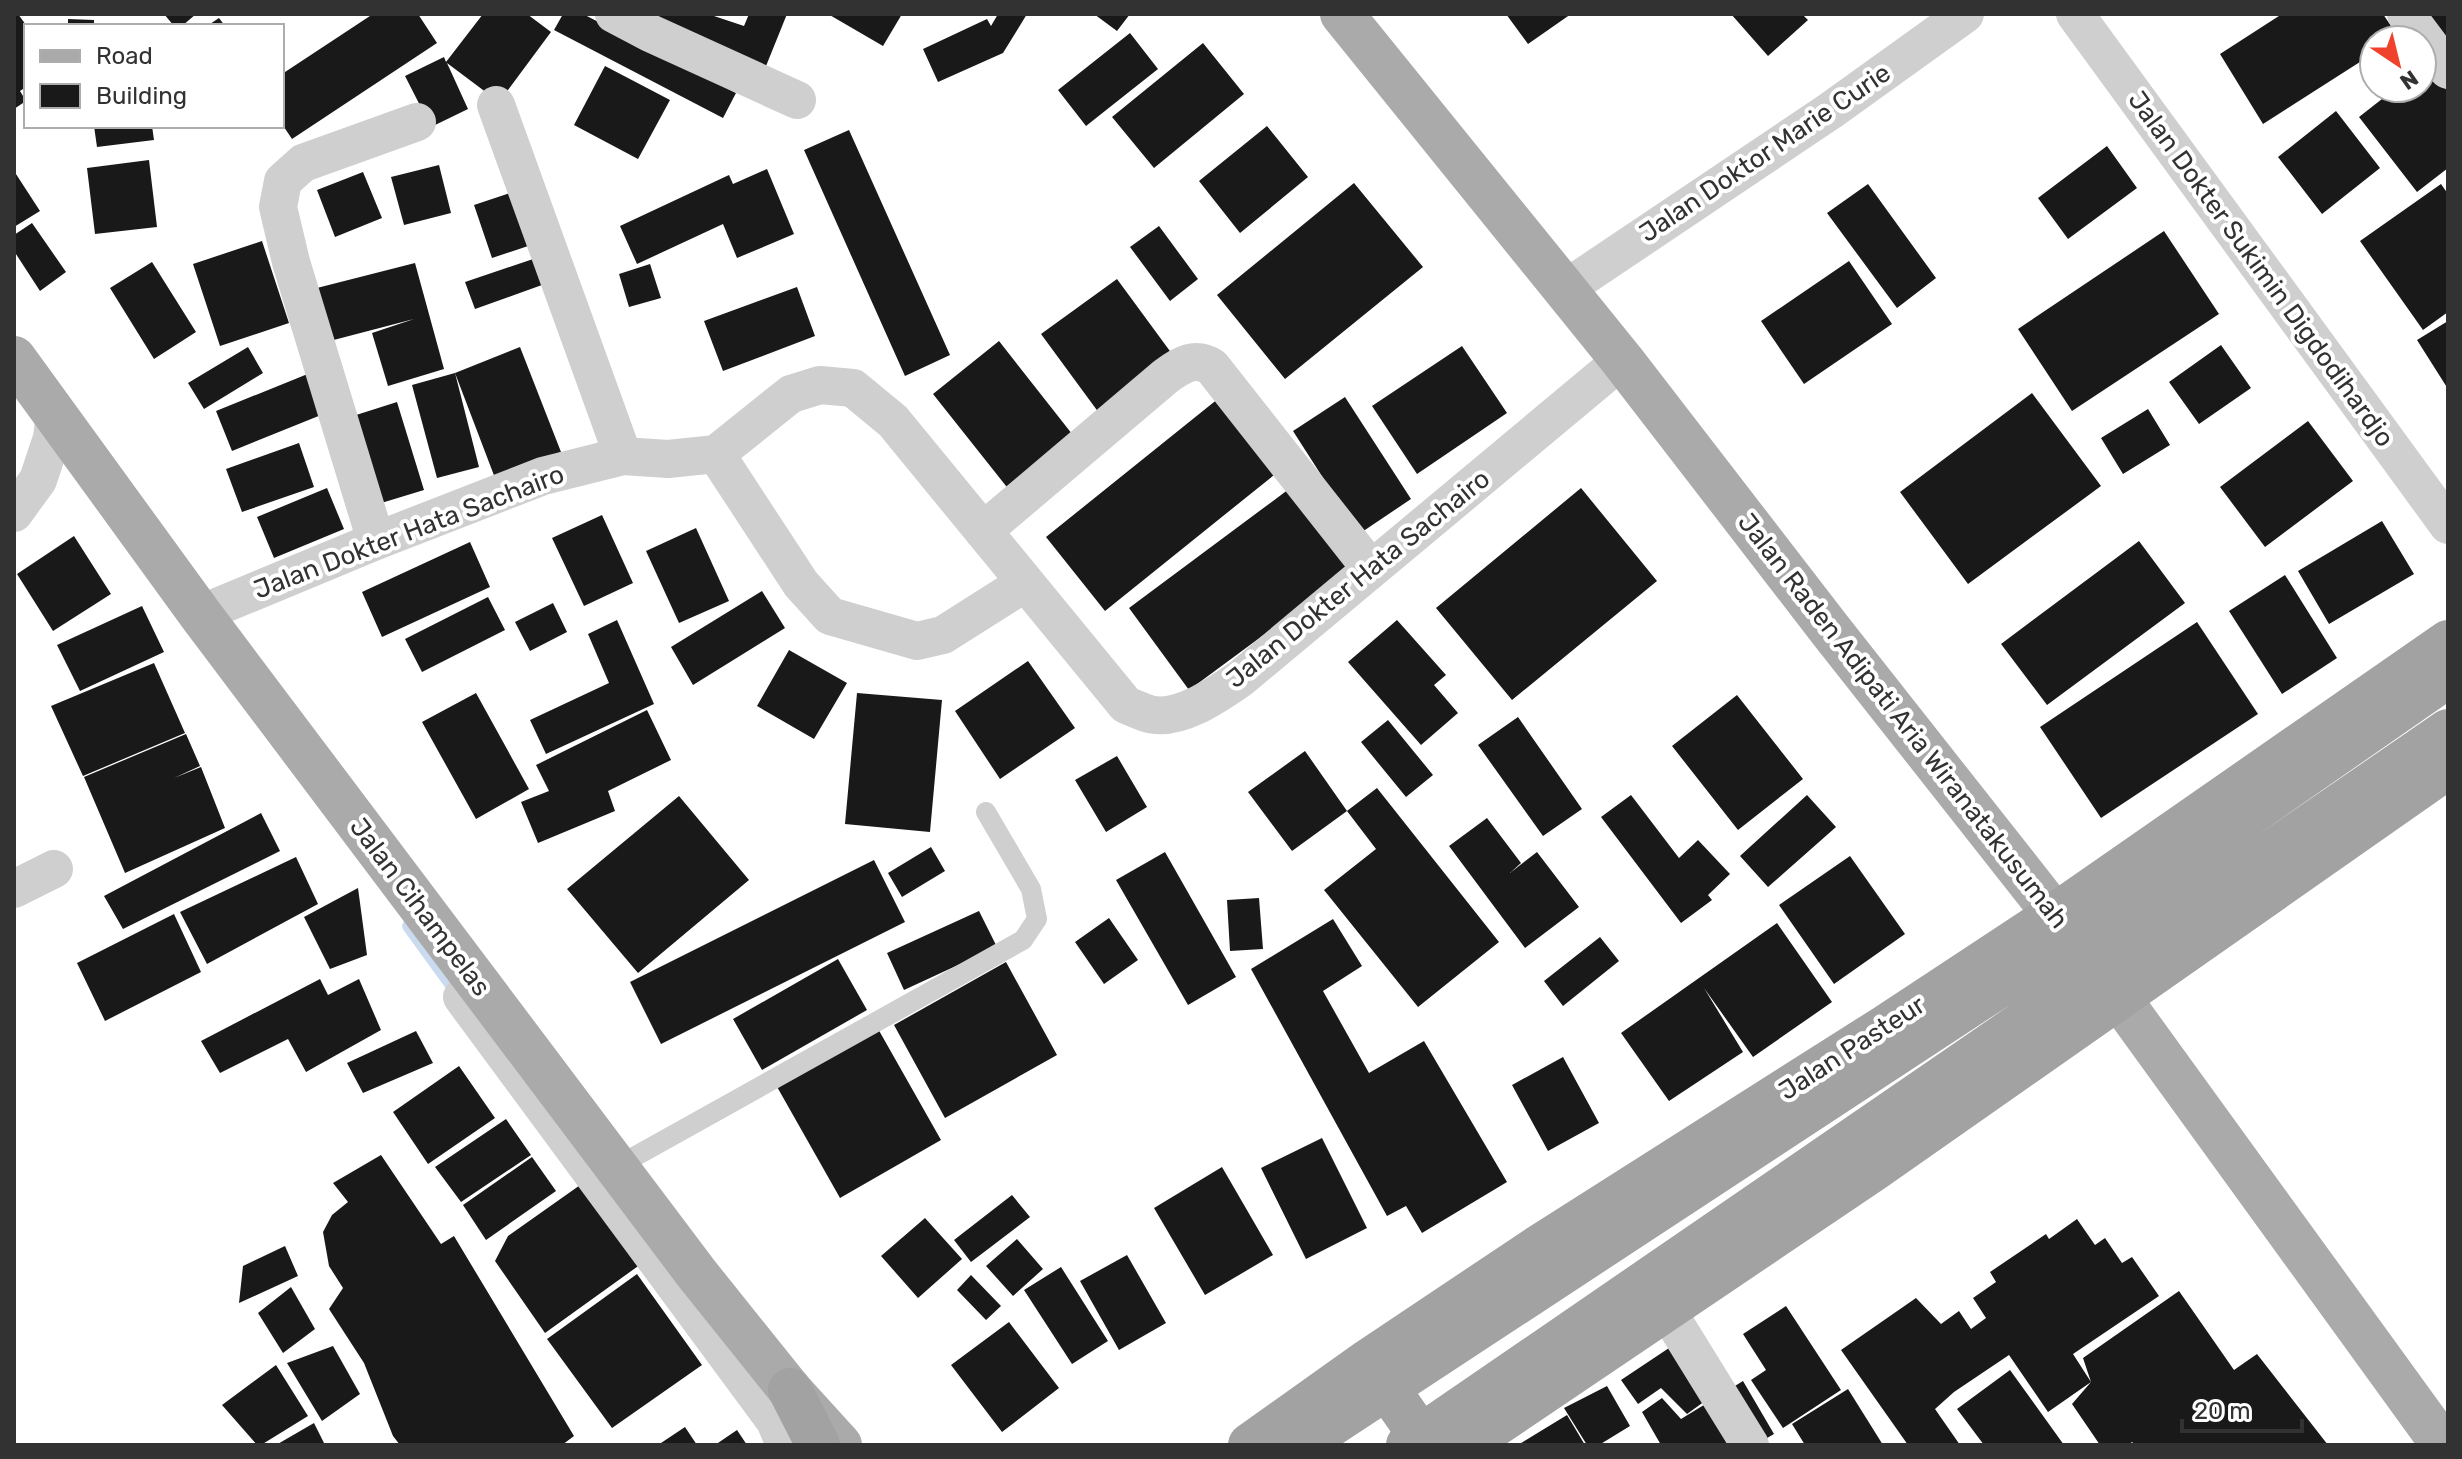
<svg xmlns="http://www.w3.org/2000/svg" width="2462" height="1459" viewBox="0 0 2462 1459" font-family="Rubik,sans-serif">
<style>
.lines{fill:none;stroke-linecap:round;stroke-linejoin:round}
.stream{stroke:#cbdbef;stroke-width:12}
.building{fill:#191919}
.service{stroke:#cfcfcf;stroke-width:20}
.minor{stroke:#cfcfcf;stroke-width:38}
.primary{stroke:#aaa;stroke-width:44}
.trunk{stroke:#a2a2a2;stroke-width:44}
.trunk-bridge{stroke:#a2a2a2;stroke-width:44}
.labels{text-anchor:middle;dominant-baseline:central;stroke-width:8;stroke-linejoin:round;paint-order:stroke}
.street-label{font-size:26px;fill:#323232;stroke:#fff}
</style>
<rect width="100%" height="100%" fill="#fff"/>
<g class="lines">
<!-- stream -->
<path class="stream" d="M408 926 458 995"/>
</g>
<!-- building -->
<path class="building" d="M14 14H18L26 25V55L23 57 26 60V87L20 91 26 101 14 109Z
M164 14H196L182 26H174Z
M373 14H418L437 43 292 139 282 124V74Z
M483 14H527L551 32 499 102 447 63 468 109 431 127 405 76 444 57 446 62Z
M563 14H583L736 93 723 118 554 30Z
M646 14H708L744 26 749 14H787L764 71Z
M828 14H902L883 46Z
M998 14H1027L1003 53 938 82 923 49 987 19 991 26Z
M1094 14H1130L1117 31Z
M1506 14H1571L1528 44Z
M1731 14H1802L1808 20 1768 56Z
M2282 14H2383L2399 38 2395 40H2374V53L2263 124 2220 54Z
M2419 14H2448V54Z
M219 18 225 26H207Z
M68 19 94 20V26H68Z
M1130 33 1158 69 1086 126 1058 90Z
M1203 43 1244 94 1154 168 1112 117Z
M2427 64 2448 92V168L2417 192 2359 117 2396 88H2422V68Z
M605 66 670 100 638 159 574 125Z
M2336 111 2380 168 2322 214 2278 157Z
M94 126H152L154 140 97 147Z
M1267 126 1308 177 1240 233 1199 181Z
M849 130 950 355 905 376 804 150Z
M2107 146 2137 188 2068 239 2038 198Z
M149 160 157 227 95 234 87 168Z
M439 165 451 213 404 225 391 177Z
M767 169 794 234 737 258 723 224 637 264 620 226 729 175 733 184Z
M14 171 40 211 14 227Z
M363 172 382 218 335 237 317 190Z
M1354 183 1423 267 1285 379 1217 295Z
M1868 184 1936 278 1897 308 1827 213Z
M2441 184 2448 194V312L2423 330 2360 241Z
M519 190 537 243 492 258 474 205Z
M32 223 66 272 40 291 14 251V235Z
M1159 226 1198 279 1170 301 1130 247Z
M2164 231 2219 314 2072 411 2018 329Z
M262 241 289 323 220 346 193 264Z
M545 255 553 281 475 309 465 282Z
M1849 261 1892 324 1804 384 1761 321Z
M152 262 196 332 154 359 110 288Z
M415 263 444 369 388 386 372 333 414 319 326 342 313 289Z
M650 264 661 298 629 307 619 274Z
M1117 279 1175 358 1099 413 1041 334Z
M797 287 815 336 723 371 704 321Z
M2448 321V389L2417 340Z
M999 341 1076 439 1010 491 933 394Z
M2221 345 2251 388 2199 424 2169 382Z
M1462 346 1507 413 1417 474 1372 406Z
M248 347 263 373 204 409 188 383Z
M520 347 561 452 495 478 455 373Z
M315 371 331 411 232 451 216 411Z
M455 373 479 467 437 478 412 385Z
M2032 393 2101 486 1968 584 1900 492Z
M1345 397 1411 499 1359 534 1293 431Z
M1219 398 1279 471 1105 611 1046 537Z
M397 402 424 490 378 504 353 416Z
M2148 409 2170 445 2123 474 2101 438Z
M2308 421 2353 481 2265 547 2220 487Z
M299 443 314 487 242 512 226 469Z
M327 488 344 529 274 558 257 517Z
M1581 488 1657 581 1512 700 1436 608Z
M1289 489 1350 571 1189 690 1129 608Z
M602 515 633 583 584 606 552 538Z
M2382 521 2414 574 2329 624 2298 571Z
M696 528 729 601 679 623 646 551Z
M74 536 111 594 53 631 17 574Z
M2139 541 2185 603 2047 705 2001 644Z
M470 542 490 587 382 637 362 592Z
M2285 575 2337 658 2282 694 2229 611Z
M762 591 785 628 693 685 671 647Z
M488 597 505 630 422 672 405 639Z
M553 603 567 632 530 651 515 622Z
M142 606 164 652 80 691 57 645Z
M617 620 654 704 546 754 530 720 609 683 588 634Z
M1397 620 1446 675 1434 685 1458 713 1421 745 1348 662Z
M2197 622 2258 714 2101 818 2040 727Z
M789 650 847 683 814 739 757 706Z
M1028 661 1075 728 1000 779 955 711Z
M154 663 185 733 83 776 51 706Z
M476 693 529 789 476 819 422 722Z
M857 693 942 700 930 832 845 824Z
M1737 695 1803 779 1738 830 1672 746Z
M647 710 671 760 608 791 615 811 538 843 521 802 549 791 536 765Z
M1518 717 1582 809 1543 836 1478 745Z
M1388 720 1433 775 1406 797 1361 742Z
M186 734 200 766 174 778 201 767 225 828 125 873 84 777Z
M1305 751 1347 811 1292 851 1248 792Z
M1117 756 1147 807 1106 832 1075 780Z
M1377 788 1499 942 1418 1007 1324 890 1376 849 1347 811Z
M1631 795 1679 858 1698 840 1730 874 1708 895 1712 900 1681 923 1601 817Z
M1807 795 1836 827 1768 887 1740 856Z
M679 796 749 880 638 973 567 889Z
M261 813 280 851 123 929 104 896Z
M1487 818 1521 863 1510 873 1537 852 1579 907 1525 948 1449 846Z
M931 847 945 871 902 897 888 873Z
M1165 852 1236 977 1188 1005 1116 880Z
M1850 856 1905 934 1834 984 1779 905Z
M296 857 318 904 207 964 180 912Z
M874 860 905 922 661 1044 630 982Z
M358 888 367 955 330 969 304 917Z
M1259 898 1263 949 1230 951 1227 900Z
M979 911 997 947 904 990 887 953Z
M174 914 201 972 105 1021 77 963Z
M1109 918 1138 960 1104 984 1075 942Z
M1333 919 1362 966 1323 991 1369 1073 1424 1041 1507 1182 1422 1233 1406 1206 1387 1216 1251 969Z
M1777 923 1832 1002 1753 1057 1704 988 1743 1052 1669 1101 1621 1033Z
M1600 937 1619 961 1563 1006 1544 981Z
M838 959 867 1010 762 1070 733 1019Z
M1006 962 1057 1055 945 1118 894 1025Z
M320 979 328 995 359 979 381 1030 306 1072 288 1039 220 1073 201 1041Z
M877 1027 941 1140 840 1198 776 1085Z
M416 1031 433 1063 363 1093 347 1063Z
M1563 1057 1599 1123 1548 1151 1512 1085Z
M459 1066 495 1118 428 1164 393 1112Z
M506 1119 531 1155 461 1202 435 1167Z
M1322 1138 1367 1228 1306 1259 1261 1168Z
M381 1155 441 1244 454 1236 574 1436 562 1445H400L393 1436 364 1363 329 1309 343 1288 329 1266 323 1232 332 1215 348 1202 333 1183Z
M532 1157 556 1191 486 1240 463 1205Z
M1222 1167 1273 1255 1205 1295 1154 1208Z
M583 1183 641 1264 545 1333 495 1261 508 1236Z
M1012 1195 1030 1217 971 1262 954 1240Z
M925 1218 962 1259 918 1298 881 1256Z
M2077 1219 2095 1245 2105 1238 2122 1263 2132 1257 2159 1296 2073 1354 2091 1382 2048 1412 2009 1355 1954 1392 1935 1409 1960 1445H1908L1841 1350 1916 1298 1941 1324 1959 1311 1971 1329 1986 1318 1973 1298 1996 1282 1990 1272 2046 1234 2049 1239Z
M1017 1239 1043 1269 1013 1296 986 1266Z
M285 1246 298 1276 239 1303 243 1266Z
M1127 1255 1166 1323 1119 1350 1080 1281Z
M1061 1267 1108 1341 1072 1364 1024 1290Z
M637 1274 702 1365 612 1428 547 1339Z
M971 1275 1001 1306 986 1320 957 1290Z
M291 1287 315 1329 283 1353 258 1313Z
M2179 1291 2234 1370 2257 1354 2328 1445H2135L2132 1442 2128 1445H2100L2072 1404 2091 1382 2083 1358Z
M1786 1306 1841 1390 1783 1428 1751 1380 1766 1370 1743 1334Z
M1009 1322 1059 1388 1002 1432 951 1365Z
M1690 1334 1712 1396 1687 1414 1661 1388 1638 1404 1621 1380Z
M333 1346 360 1394 322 1421 287 1363Z
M276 1365 308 1416 261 1445H257L222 1405Z
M2010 1370 2064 1445H1984L1957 1409Z
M1743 1381 1774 1434 1755 1445H1661L1642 1412 1662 1398 1681 1419Z
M1607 1386 1630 1426 1599 1445H1587L1564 1408Z
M1848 1389 1883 1445H1805L1792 1424Z
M1567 1415 1585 1445H1518Z
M314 1423 325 1445H276Z
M685 1427 697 1445H658Z
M737 1430 747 1445H715Z"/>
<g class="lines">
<!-- service -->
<path class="service" d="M616 1167 1023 940 1037 919 1031 889 986 812"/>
<!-- minor -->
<path class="minor" d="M614 14 650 33 797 100
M2075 14 2448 525
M2406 14 2448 70
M496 105 623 456
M1565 289 1830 111 1965 14
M716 454 801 584 830 616 917 641 943 635 1025 583
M14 513 38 480 52 438 55 413
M983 531 1166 376C1181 365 1195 356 1212 367L1371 569
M376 541 291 262 278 207 283 181 303 163 417 122
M200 614 376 541 543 476 623 456 668 459 716 454 791 394 820 385 853 388 893 421 1126 705C1134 708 1142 712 1149 714 1179 722 1218 694 1241 678L1622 360
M14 889 54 869
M462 997 775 1421 785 1445
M1666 1309 1750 1445"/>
<!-- primary -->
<path class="primary" d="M1342 14 1622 360 1831 631 2055 915 2119 998 2443 1445
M14 358 200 614 697 1274 790 1390 840 1445"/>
<!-- trunk -->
<path class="trunk" d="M1368 1361 1427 1445
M790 1390 818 1445
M1250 1445 1368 1361 1540 1246 1885 1027 2055 915 2448 642
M1465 1445 1874 1169 2448 767"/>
<!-- trunk-bridge -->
<path class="trunk-bridge" d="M1300 1445 2052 951 2448 676
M1408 1445 2448 731"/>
</g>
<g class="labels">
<!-- street labels -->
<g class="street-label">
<text transform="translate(1765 153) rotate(-34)">Jalan Doktor Marie Curie</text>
<text transform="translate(2261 269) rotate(54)">Jalan Dokter Sukimin Digdodihardjo</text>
<text transform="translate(409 532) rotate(-21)">Jalan Dokter Hata Sachairo</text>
<text transform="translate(1358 579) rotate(-39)">Jalan Dokter Hata Sachairo</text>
<text transform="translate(1903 721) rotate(52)">Jalan Raden Adipati Aria Wiranatakusumah</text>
<text transform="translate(420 907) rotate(53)">Jalan Cihampelas</text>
<text transform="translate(1852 1048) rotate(-33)">Jalan Pasteur</text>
</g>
</g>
<!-- border -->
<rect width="2462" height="1459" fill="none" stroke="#323232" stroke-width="32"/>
<!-- legend -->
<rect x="24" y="24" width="260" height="104" fill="#ffffff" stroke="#adadad" stroke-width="2"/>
<rect x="40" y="50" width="40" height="12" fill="#aaaaaa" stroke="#adadad" stroke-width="2"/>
<text x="96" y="64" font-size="24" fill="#323232">Road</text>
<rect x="40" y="84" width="40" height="24" fill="#191919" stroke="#adadad" stroke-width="2"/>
<text x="96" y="104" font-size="24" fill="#323232">Building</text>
<!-- north arrow -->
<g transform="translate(2398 64) rotate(145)"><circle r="38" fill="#ffffff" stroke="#adadad" stroke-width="2"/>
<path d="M0-6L14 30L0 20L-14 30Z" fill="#f0412c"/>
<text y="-12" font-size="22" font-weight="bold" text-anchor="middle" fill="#323232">N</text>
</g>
<!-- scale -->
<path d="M2182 1419v12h120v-12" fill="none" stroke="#323232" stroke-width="4"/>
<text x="2194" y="1419" font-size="24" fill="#323232" stroke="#ffffff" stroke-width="6" paint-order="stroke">20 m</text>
</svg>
